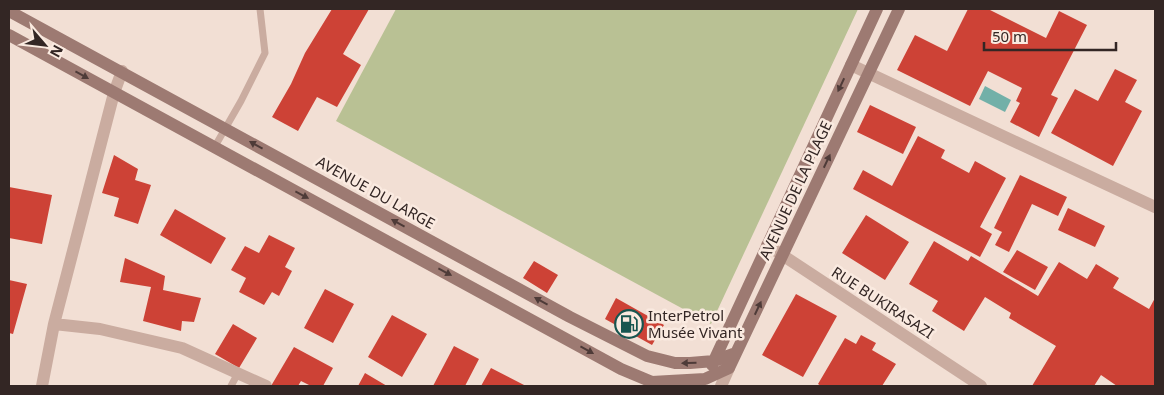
<svg xmlns="http://www.w3.org/2000/svg" width="1164" height="395" viewBox="0 0 1164 395" font-family="'Noto Sans',sans-serif">
<style>
.green{fill:#b9c194}
.water{fill:#72b0a8}
.building{fill:#cd4236}
.lines{fill:none;stroke-linecap:round;stroke-linejoin:round}
.service{stroke:#caaca0;stroke-width:7}
.minor{stroke:#caaca0;stroke-width:12}
.tertiary{stroke:#caaca0;stroke-width:12}
.secondary{stroke:#9d7a72;stroke-width:12}
.oneway{fill:#4e3b38}
.labels{text-anchor:middle;dominant-baseline:central;stroke-width:5;stroke-linejoin:round;paint-order:stroke}
.street-label{font-size:15px;fill:#332624;stroke:#faeae0}
.poi-label{font-size:15px;fill:#332624;stroke:#faeae0;text-anchor:start}
</style>
<rect width="100%" height="100%" fill="#f2dfd4"/>
<!-- green -->
<path class="green" d="M396 9H858L711 324 336 121Z"/>
<!-- water -->
<path class="water" d="M985 86 1011 100 1005 112 979 99Z"/>
<!-- building -->
<path class="building" d="M332 9H369L343 54 361 65 337 107 317 97 298 131 272 117 291 84 305 53Z
M968 9H988L1046 38 1059 11 1087 25 1051 95 1058 98 1039 137 1010 122 1020 103 1016 101 1022 88 988 71 970 106 897 70 915 35 947 51Z
M1115 69 1137 80 1125 102 1142 111 1113 166 1051 133 1075 89 1098 101Z
M870 105 916 127 903 154 857 132Z
M918 136 945 150 941 158 969 173 975 161 1006 178 980 227 992 234 980 257 853 189 863 170 892 186Z
M114 155 138 169 135 180 151 185 138 224 114 216 119 198 102 193Z
M1020 175 1067 197 1058 216 1032 204 1009 252 995 245 1002 232 994 228Z
M9 187 52 195 42 244 9 238Z
M1068 208 1105 226 1095 247 1058 230Z
M175 209 226 238 211 264 160 235Z
M866 215 909 242 885 280 842 253Z
M269 235 295 248 285 267 292 271 279 296 272 292 264 305 239 292 246 278 231 270 245 246 259 253Z
M934 241 968 261 971 256 1038 296 1059 262 1087 279 1096 264 1119 278 1113 288 1149 309 1155 298V386H1117L1101 375 1094 386H1032L1056 346 1009 318 1011 313 985 297 964 331 932 311 938 301 909 284Z
M1017 250 1048 267 1035 290 1003 272Z
M125 258 165 276 163 290 201 298 194 322 182 321 181 331 143 321 151 287 120 282Z
M534 261 558 275 547 293 523 278Z
M9 280 27 284 13 334 9 333Z
M325 289 354 304 333 343 304 328Z
M796 294 837 316 803 377 762 355Z
M616 298 664 325 652 345 605 319Z
M392 315 427 334 402 377 368 357Z
M233 324 257 338 239 368 215 354Z
M861 335 876 343 872 350 896 364 882 386H821L818 384 845 338 856 344Z
M454 346 479 359 465 386H433Z
M294 347 333 368 323 386H311L301 381 298 386H271Z
M491 368 526 386H481Z
M365 373 387 386H358Z"/>
<g class="lines">
<!-- service -->
<path class="service" d="M214 148 241 101 265 53 260 9
M231 386 238 373"/>
<!-- minor -->
<path class="minor" d="M851 65 1155 207
M122 71 114 93 54 324 100 329 182 348 266 386
M42 386 54 324"/>
<!-- tertiary -->
<path class="tertiary" d="M767 245 981 386
M721 386 729 368"/>
<!-- secondary -->
<path class="secondary" d="M9 11 570 317 647 356 675 363H690L714 361 736 353
M9 35 621 369 652 382 705 379 729 368 899 9
M712 365 877 9"/>
</g>
<!-- one-way arrows -->
<defs><path id="oneway-solid" d="M-6-.8H1V-3.2L6.5 0L1 3.2V.8H-6Z" transform="scale(1.25)"/></defs>
<g class="oneway">
<use href="#oneway-solid" transform="translate(82 75) rotate(29)"/>
<use href="#oneway-solid" transform="translate(841 85) rotate(115)"/>
<use href="#oneway-solid" transform="translate(256 145) rotate(-151)"/>
<use href="#oneway-solid" transform="translate(827 161) rotate(-65)"/>
<use href="#oneway-solid" transform="translate(302 195) rotate(28)"/>
<use href="#oneway-solid" transform="translate(398 223) rotate(-151)"/>
<use href="#oneway-solid" transform="translate(445 272) rotate(28)"/>
<use href="#oneway-solid" transform="translate(541 301) rotate(-151)"/>
<use href="#oneway-solid" transform="translate(758 308) rotate(-65)"/>
<use href="#oneway-solid" transform="translate(587 350) rotate(29)"/>
<use href="#oneway-solid" transform="translate(689 363) rotate(178)"/>
</g>
<!-- icons -->
<defs>
<symbol id="fuel-ring" viewBox="-11 -11 22 22"><circle r="9.5" fill="#faeae0" stroke="#175650" stroke-width="1.5"/><path d="M-5.5-6h7V0h2V4h1.3V-2.5L3-4.5l.8-.8L6-3V5H2.5V1h-1V6h-7ZM-4.2-4.7v3.2H.2V-4.7Z" fill="#175650"/></symbol>
</defs>
<g fill-rule="evenodd">
<use href="#fuel-ring" x="613" y="308" width="32" height="32"/>
</g>
<g class="labels">
<!-- street labels -->
<g class="street-label">
<text transform="translate(795 190) rotate(-65)">AVENUE DE LA PLAGE</text>
<text transform="translate(376 192) rotate(29)">AVENUE DU LARGE</text>
<text transform="translate(883 302) rotate(33)">RUE BUKIRASAZI</text>
</g>
<!-- poi labels -->
<g class="poi-label">
<text x="648" y="315">InterPetrol<tspan x="648" dy="17">Musée Vivant</tspan></text>
</g>
</g>
<!-- border -->
<rect width="1164" height="395" fill="none" stroke="#332624" stroke-width="20"/>
<!-- north arrow -->
<g transform="translate(45 45) rotate(118)" stroke="#faeae0" stroke-width="4" paint-order="stroke">
<path d="M0-4L9 19L0 12L-9 19Z" fill="#332624"/>
<text y="-8" font-size="14" font-weight="bold" text-anchor="middle" fill="#332624">N</text>
</g>
<!-- scale -->
<path d="M984 42v8h132v-8" fill="none" stroke="#332624" stroke-width="2.5"/>
<text x="992" y="42" font-size="15" fill="#332624" stroke="#faeae0" stroke-width="4" paint-order="stroke">50 m</text>
</svg>
